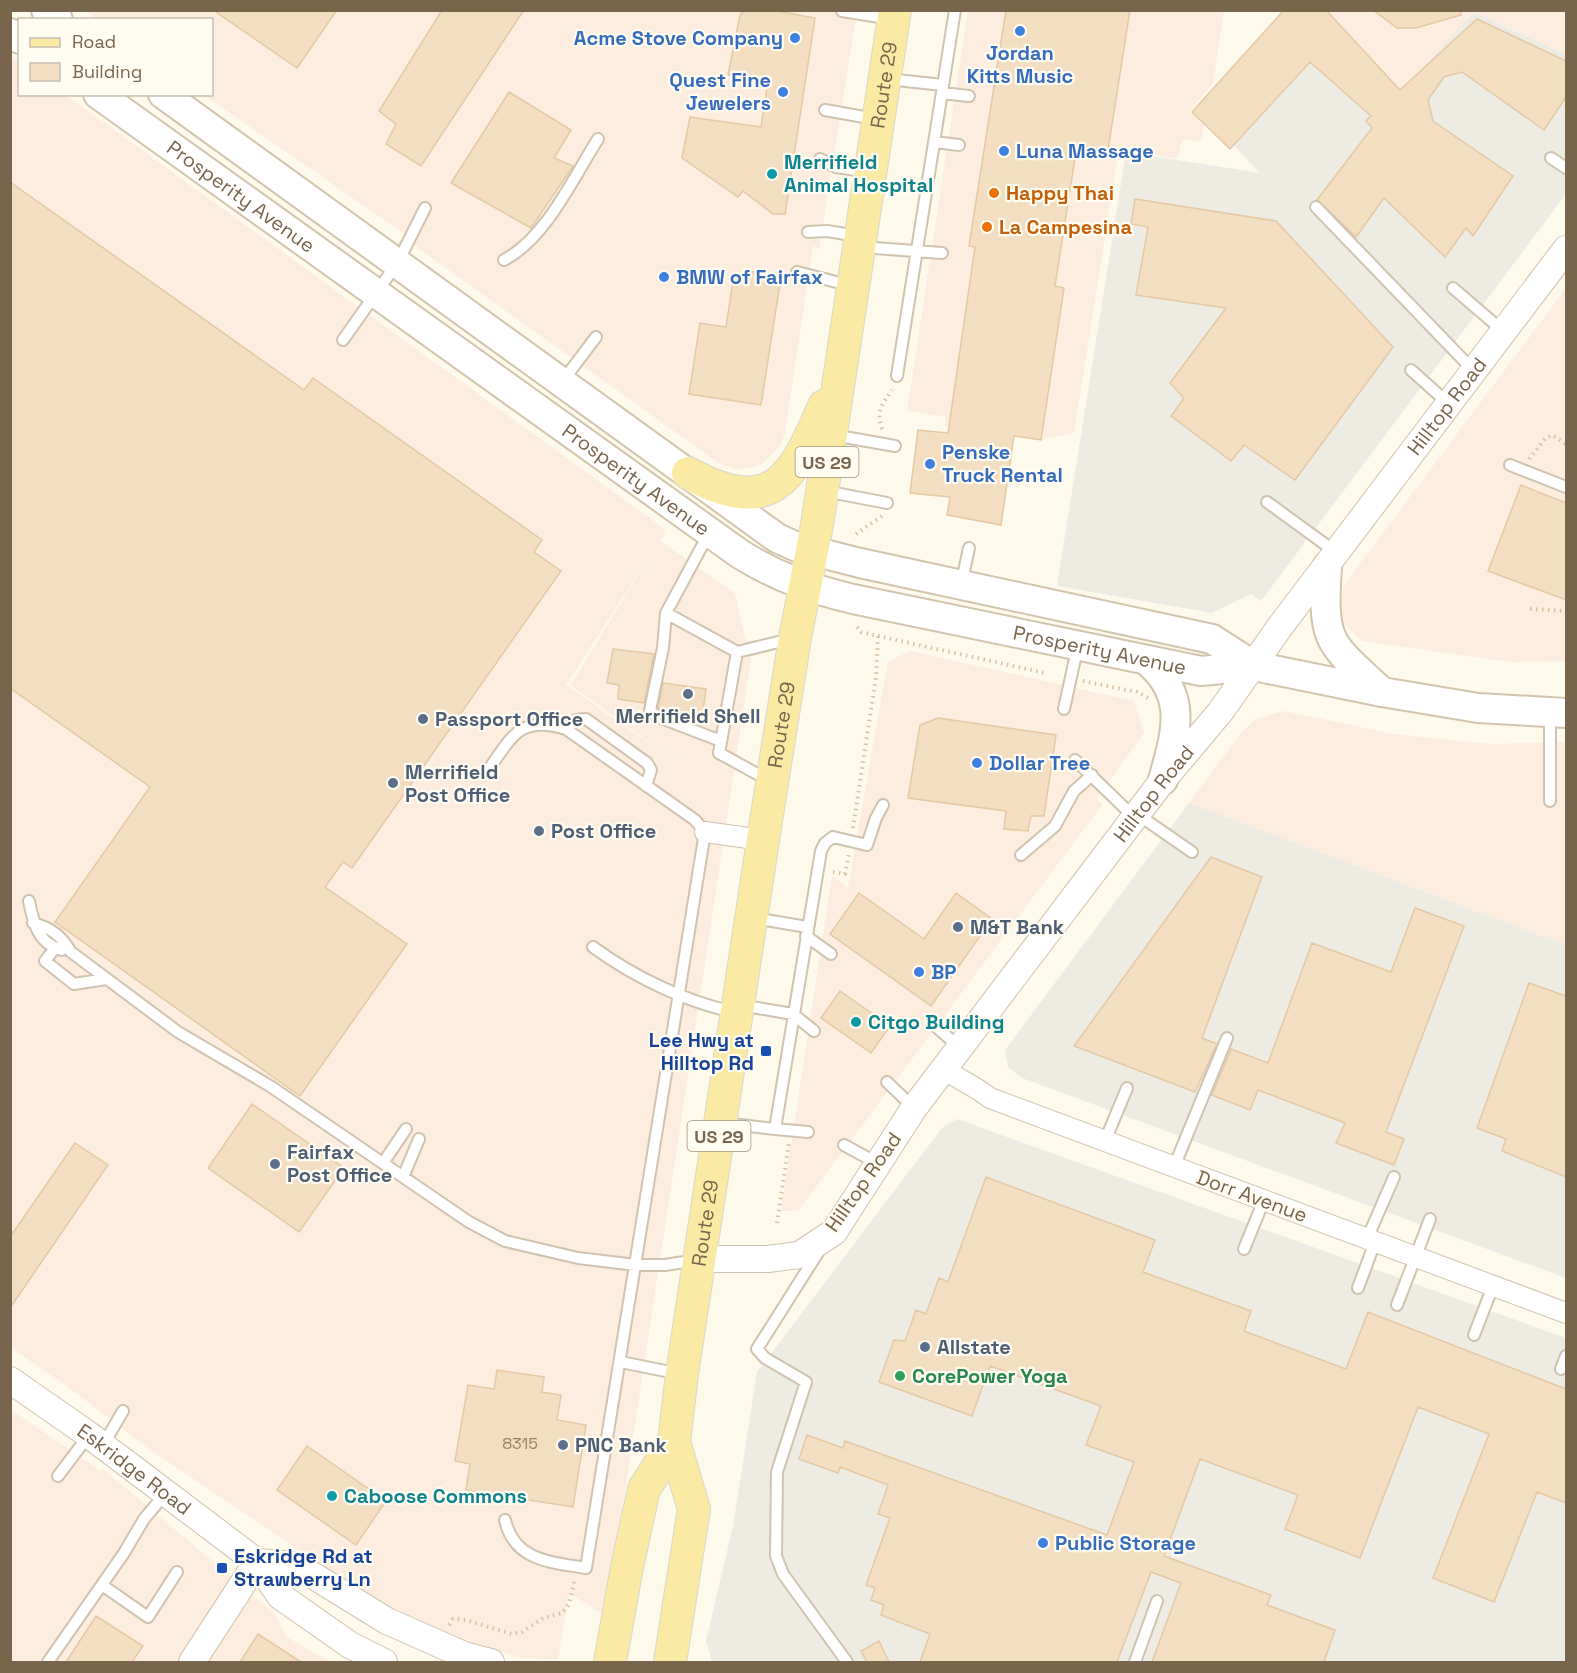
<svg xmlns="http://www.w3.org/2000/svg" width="1577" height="1673" viewBox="0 0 1577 1673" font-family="'Space Grotesk',sans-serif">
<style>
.commercial{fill:#fdeddf;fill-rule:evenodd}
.industrial{fill:#eeebe3}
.building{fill:#f3dec2;stroke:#e6c8a2;stroke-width:1.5}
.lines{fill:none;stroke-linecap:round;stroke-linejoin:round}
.service-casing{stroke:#d0c3af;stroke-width:14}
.minor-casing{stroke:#d0c3af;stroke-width:22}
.tertiary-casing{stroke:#d0c3af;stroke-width:28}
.secondary-casing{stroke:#d3c5ad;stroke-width:32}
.primary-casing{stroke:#dcd7d0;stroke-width:34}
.path{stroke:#d9c2a4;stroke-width:4;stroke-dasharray:1.5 4.5;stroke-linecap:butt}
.service{stroke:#fff;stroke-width:10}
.minor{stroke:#fff;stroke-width:20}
.tertiary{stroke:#fff;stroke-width:26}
.secondary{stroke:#fff;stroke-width:28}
.primary{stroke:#fbeaa3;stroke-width:32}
.shop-dot{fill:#3f7fe0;stroke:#fffcf2;stroke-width:2}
.culture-dot{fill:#0f9aa8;stroke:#fffcf2;stroke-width:2}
.food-dot{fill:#e8710a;stroke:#fffcf2;stroke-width:2}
.service-dot{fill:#5c6f8a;stroke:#fffcf2;stroke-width:2}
.transit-dot{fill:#1a4fb4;stroke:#fffcf2;stroke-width:2}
.leisure-dot{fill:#2e9e5b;stroke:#fffcf2;stroke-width:2}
.labels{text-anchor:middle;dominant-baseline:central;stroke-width:4.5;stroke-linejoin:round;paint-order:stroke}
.number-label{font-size:16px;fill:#98826a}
.shield{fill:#fffcf2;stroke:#a1927e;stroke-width:1.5}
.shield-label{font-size:18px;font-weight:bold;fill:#79644c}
.shop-label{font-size:20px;font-weight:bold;fill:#366cbe;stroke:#fffcf2;text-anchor:start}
.street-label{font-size:20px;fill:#79644c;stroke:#fffcf2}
.culture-label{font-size:20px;font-weight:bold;fill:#0d838f;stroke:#fffcf2;text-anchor:start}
.food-label{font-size:20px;font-weight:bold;fill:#c56008;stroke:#fffcf2;text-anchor:start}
.service-label{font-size:20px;font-weight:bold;fill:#4e5e75;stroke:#fffcf2;text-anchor:start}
.transit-label{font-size:20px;font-weight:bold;fill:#164399;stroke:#fffcf2;text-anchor:end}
.leisure-label{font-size:20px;font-weight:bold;fill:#27864d;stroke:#fffcf2;text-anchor:start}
</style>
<rect width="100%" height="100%" fill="#fdf9eb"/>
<!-- commercial -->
<path class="commercial" d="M85 11H857L819 249 813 246 785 432 781 445 763 463 751 468 736 469 720 464 408 241 410 238 204 95 212 94V20L97 19Z
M968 11H1224L1213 83 1190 111 1204 125 1201 141 1182 140 1178 159 1119 149 1074 433 1041 440 945 426 946 417 907 411Z
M1325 11H1566V55L1474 12 1401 93Z
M10 54 19 61 20 94 66 95 666 530 660 541 735 593 746 641 754 640 606 1616 569 1593 558 1660 523 1658 476 1645 416 1620 345 1581 155 1453 64 1384 11 1348ZM649 557 571 685 679 764 566 685Z
M1566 288V661L1510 662 1362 641 1339 619 1343 586Z
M911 651 1134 701 1144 733 1096 799 1103 804 798 1211H781L832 876 848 888 888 661Z
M1284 711 1394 734 1490 744 1566 742V945L1189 803 1239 735 1256 719Z
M10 1409 101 1471 103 1469 274 1613 287 1637 330 1662H11Z"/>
<!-- industrial -->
<path class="industrial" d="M1287 11 1401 92 1474 12 1566 55V194L1261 601 1251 594 1212 613 1057 586 1126 152 1260 173 1197 106Z
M1189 803 1566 945V1278L1022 1078 1008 1067 1005 1050Z
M957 1119 1566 1338V1662H712L706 1641 733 1526 757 1372 942 1128Z"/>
<!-- building -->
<path class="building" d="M213 10H337L297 68Z
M442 10H524L421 166 386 144 396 124 379 111Z
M745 10H772L815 18 785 214H773L743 191 738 197 682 158 690 117 761 127 768 81 728 75 740 15Z
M1006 10H1130L1108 150 1077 145 1055 286 1064 288 1041 440 1014 436 1001 525 947 515 950 497 910 493 918 430 948 433 975 247 969 246Z
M1284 10H1326L1400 90 1477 19 1566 61V97L1544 130 1462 72 1444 77 1428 100 1433 121 1513 176 1473 236 1466 228 1445 257 1384 198 1356 237 1317 200 1372 128 1366 121 1371 116 1310 62 1230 149 1192 112Z
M1373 10H1460L1461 15 1416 28H1397Z
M509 92 571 130 554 158 573 166 531 228 451 183Z
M10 182 304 390 313 378 542 540 534 552 561 571 352 868 343 862 325 887 407 944 300 1096 55 922 150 787 10 688Z
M1135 199 1276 221 1393 347 1295 480 1244 445 1231 461 1171 416 1184 398 1170 383 1226 308 1136 295 1148 227 1131 224Z
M748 271 781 277 761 405 689 394 700 323 726 327 733 281 746 283Z
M1521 485 1566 503V600L1488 571Z
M613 649 654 654 644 703 618 699 619 685 607 683Z
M663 683 706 689 702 719 660 710 658 708Z
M938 718 1056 735 1044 816H1031L1028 831 1004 829 1006 811 908 798 920 725Z
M1211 857 1262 877 1202 1038 1217 1044 1195 1092 1074 1046Z
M859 893 924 939 956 893 992 919 931 1006 830 934Z
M1415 908 1464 926 1386 1132 1404 1139 1394 1165 1336 1143 1345 1123 1258 1090 1250 1110 1212 1095 1231 1049 1268 1063 1312 943 1391 972Z
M1529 983 1566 996V1177L1502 1151 1506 1139 1477 1128Z
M840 991 890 1026 871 1053 821 1018Z
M252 1104 344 1168 299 1232 208 1168Z
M75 1143 108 1165 10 1308V1237Z
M986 1177 1155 1240 1143 1272 1251 1311 1244 1331 1346 1369 1368 1312 1566 1389V1503L1537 1492 1494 1602 1433 1578 1489 1434 1418 1407 1360 1558 1285 1529 1298 1495 1200 1459 1164 1556 1271 1595 1267 1605 1335 1630 1324 1662H1152L1181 1583 1151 1572 1117 1662H920L930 1634 881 1615 884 1605 871 1600 875 1588 866 1585 890 1518 878 1514 888 1485 840 1467 838 1473 799 1459 807 1435 843 1448 845 1441 1107 1535 1134 1462 1086 1445 1101 1406 990 1366 972 1416 879 1382 894 1340 905 1341 916 1310 926 1314 939 1278 948 1282Z
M497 1370 544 1377 542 1392 561 1395 557 1420 586 1425 573 1507 466 1490 470 1464 455 1461 468 1385 494 1389Z
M307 1446 386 1501 356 1545 277 1490Z
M96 1616 143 1646 132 1662H66Z
M258 1634 301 1662H240Z
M879 1641 889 1662H867L861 1651Z"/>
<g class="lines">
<defs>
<path id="service" d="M842 11 892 19
M887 79 943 85
M942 93 969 96
M825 110 875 119
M935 142 959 145
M1551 158 1566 168
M820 159 836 167 869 172
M1316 207 1474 371
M808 232 827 231 858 236
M861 247 942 253
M504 260C546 238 573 178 598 139
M797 272 852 286
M1453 288 1503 331
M343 340 398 262 425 208
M1411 370 1449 404
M897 376 955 10
M562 382 596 337
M833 435 895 446
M1510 465 1566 487
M825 491 887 503
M1267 502 1337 553
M709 533 666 613 737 652 791 639
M961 585 969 548
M666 613 663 648 650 710 656 716 721 741
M737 652 719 753 768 780
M1064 709 1078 645
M566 729 576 720 586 719 647 763 651 770 646 786
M1075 760 1134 817
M486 773C511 739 518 714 566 729L695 820 705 832 586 1568C551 1562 514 1561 505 1520
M1550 801V715
M1137 814 1192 852
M1021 855 1055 826 1074 791 1092 775
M29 901C33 922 38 944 62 950
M754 918 807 927
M33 923C52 928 61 936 71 952L178 1032 270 1086 469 1222 505 1241 578 1258 636 1265H665L697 1260
M806 936 831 954
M593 947C634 977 684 1001 733 1012
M55 948 45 961 74 984 106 979
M740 1005 793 1014 814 1031
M933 1024 959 1047
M887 1082 913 1107
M724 1123 775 1129 821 851 825 843 833 837 867 845 876 818 883 805
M775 1129 808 1132
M1105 1141 1127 1088
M844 1145 877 1163
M383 1163 406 1129
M1174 1167 1227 1038
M403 1177 419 1139
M1367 1239 1394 1177
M1244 1249 1264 1200
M819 1251 757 1349 765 1358 806 1382 777 1472 776 1556 783 1574 847 1662
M1358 1288 1375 1242
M1397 1305 1430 1219
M1474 1335 1493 1286
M621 1362 680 1374
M1561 1369 1566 1356
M103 1445 123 1411
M58 1476 89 1435
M102 1585 148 1617 177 1572
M48 1662 124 1553 144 1519 165 1494
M1135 1662 1157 1601"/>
<path id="minor" d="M705 832 763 840
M943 1068C959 1080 975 1086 990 1098L1566 1313"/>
<g id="tertiary">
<path id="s1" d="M700 1259H768L799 1255 834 1232 914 1108 1163 780 1221 711 1279 628 1566 249"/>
<path id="s2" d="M10 1380 89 1435 257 1562 280 1596 350 1645 384 1662"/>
<path d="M257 1562 296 1565 387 1621 464 1655 491 1662"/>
<path d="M192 1662 257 1562"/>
</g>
<g id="secondary">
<path d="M46 10 58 20"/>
<path d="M10 33 20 39"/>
<path id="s3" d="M98 94 740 554C777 577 811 589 853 599L1201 671 1254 666 1382 692 1478 708 1566 713"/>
<path d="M163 94 777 538 797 547 860 563 1212 639 1254 666"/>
<path d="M1327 567C1322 643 1328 642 1382 692"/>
<path d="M1146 660C1189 695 1176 733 1163 780"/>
</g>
<g id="primary">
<path d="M688 473C772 519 793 479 824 406"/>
<path d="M610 1662 627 1567 644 1489 674 1442"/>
<path id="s4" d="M670 1662 694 1509 674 1442 682 1374 763 840 795 638 817 525 895 10"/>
</g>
</defs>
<!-- service casing -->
<use href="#service" class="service-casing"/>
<!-- minor casing -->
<use href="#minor" class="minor-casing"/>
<!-- tertiary casing -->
<use href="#tertiary" class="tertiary-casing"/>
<!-- secondary casing -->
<use href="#secondary" class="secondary-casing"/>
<!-- primary casing -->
<use href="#primary" class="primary-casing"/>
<!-- path -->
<path class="path" d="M882 429C876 411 882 404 892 390
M1529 459 1545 439 1552 435 1566 444
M856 534 882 516
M1530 609 1566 611
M878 636 1045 673
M1083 681 1137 692 1148 698
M853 828 876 677 878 636 861 632 855 624
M833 872 845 874 849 853
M777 1223 789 1143
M449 1625 453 1619 466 1620 512 1634 522 1632 543 1618 562 1613 569 1604 575 1579"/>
<!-- service -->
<use href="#service" class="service"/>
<!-- minor -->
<use href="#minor" class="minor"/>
<!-- tertiary -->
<use href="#tertiary" class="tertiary"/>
<!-- secondary -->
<use href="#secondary" class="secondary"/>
<!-- primary -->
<use href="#primary" class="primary"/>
</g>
<!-- markers -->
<g class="shop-dot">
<circle cx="1020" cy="31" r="6"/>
<circle cx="795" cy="38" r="6"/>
<circle cx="783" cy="92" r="6"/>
<circle cx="1004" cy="151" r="6"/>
<circle cx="664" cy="277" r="6"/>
<circle cx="930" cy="464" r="6"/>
<circle cx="977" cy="763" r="6"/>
<circle cx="919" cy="972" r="6"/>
<circle cx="1043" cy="1543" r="6"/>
</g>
<g class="culture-dot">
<circle cx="772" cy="174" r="6"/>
<circle cx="856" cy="1022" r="6"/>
<circle cx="332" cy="1496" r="6"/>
</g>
<g class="food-dot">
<circle cx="994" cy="193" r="6"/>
<circle cx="987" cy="227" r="6"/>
</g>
<g class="service-dot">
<circle cx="688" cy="694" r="6"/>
<circle cx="423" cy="719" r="6"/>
<circle cx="393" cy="783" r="6"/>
<circle cx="539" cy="831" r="6"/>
<circle cx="958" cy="927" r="6"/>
<circle cx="275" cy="1164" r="6"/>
<circle cx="925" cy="1347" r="6"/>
<circle cx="563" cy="1445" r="6"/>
</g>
<g class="transit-dot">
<rect x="760" y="1045" width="12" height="12" rx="3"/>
<rect x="216" y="1562" width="12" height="12" rx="3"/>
</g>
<circle class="leisure-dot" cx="900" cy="1376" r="6"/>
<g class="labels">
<!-- number labels -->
<g class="number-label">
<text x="520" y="1443">8315</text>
</g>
<!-- shield labels -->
<g class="shield">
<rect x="795.5" y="447" width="63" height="30" rx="4.5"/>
<rect x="687.5" y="1121" width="63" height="30" rx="4.5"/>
</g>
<g class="shield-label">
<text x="827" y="462">US 29</text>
<text x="719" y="1136">US 29</text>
</g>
<!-- shop labels -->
<g class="shop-label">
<text x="783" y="38" text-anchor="end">Acme Stove Company</text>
<text x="1020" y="53" text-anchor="middle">Jordan<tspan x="1020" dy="23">Kitts Music</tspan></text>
<text x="771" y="80" text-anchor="end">Quest Fine<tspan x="771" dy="23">Jewelers</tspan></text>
<text x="1016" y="151">Luna Massage</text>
<text x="676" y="277">BMW of Fairfax</text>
<text x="942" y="452">Penske<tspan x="942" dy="23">Truck Rental</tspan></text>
<text x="989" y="763">Dollar Tree</text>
<text x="931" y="972">BP</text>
<text x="1055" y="1543">Public Storage</text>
</g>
<!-- street labels -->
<g class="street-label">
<text stroke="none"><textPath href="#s4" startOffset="1598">Route 29</textPath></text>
<text stroke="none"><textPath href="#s3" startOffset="176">Prosperity Avenue</textPath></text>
<text stroke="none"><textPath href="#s1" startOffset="1170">Hilltop Road</textPath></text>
<text stroke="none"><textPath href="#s3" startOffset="662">Prosperity Avenue</textPath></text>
<text stroke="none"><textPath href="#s3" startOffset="1164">Prosperity Avenue</textPath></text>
<text stroke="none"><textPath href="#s4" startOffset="950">Route 29</textPath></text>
<text stroke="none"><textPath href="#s1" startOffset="684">Hilltop Road</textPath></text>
<text transform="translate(863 1182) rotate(-55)">Hilltop Road</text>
<text transform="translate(1252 1196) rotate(20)">Dorr Avenue</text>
<text stroke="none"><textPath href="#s4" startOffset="446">Route 29</textPath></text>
<text stroke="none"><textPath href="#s2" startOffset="153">Eskridge Road</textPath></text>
</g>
<!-- culture labels -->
<g class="culture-label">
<text x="784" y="162">Merrifield<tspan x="784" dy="23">Animal Hospital</tspan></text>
<text x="868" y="1022">Citgo Building</text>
<text x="344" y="1496">Caboose Commons</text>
</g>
<!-- food labels -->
<g class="food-label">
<text x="1006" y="193">Happy Thai</text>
<text x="999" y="227">La Campesina</text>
</g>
<!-- service labels -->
<g class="service-label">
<text x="688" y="716" text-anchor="middle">Merrifield Shell</text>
<text x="435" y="719">Passport Office</text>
<text x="405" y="772">Merrifield<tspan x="405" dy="23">Post Office</tspan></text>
<text x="551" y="831">Post Office</text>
<text x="970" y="927">M&amp;T Bank</text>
<text x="287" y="1152">Fairfax<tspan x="287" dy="23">Post Office</tspan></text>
<text x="937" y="1347">Allstate</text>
<text x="575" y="1445">PNC Bank</text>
</g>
<!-- transit labels -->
<g class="transit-label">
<text x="754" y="1040">Lee Hwy at<tspan x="754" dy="23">Hilltop Rd</tspan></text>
<text x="234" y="1556" text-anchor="start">Eskridge Rd at<tspan x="234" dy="23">Strawberry Ln</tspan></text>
</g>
<!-- leisure labels -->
<g class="leisure-label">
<text x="912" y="1376">CorePower Yoga</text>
</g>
</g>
<!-- border -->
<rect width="1577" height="1673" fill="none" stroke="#79644c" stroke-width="24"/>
<!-- legend -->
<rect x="18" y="18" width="195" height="78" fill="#fffcf2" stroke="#c9bfb0" stroke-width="1.5"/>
<rect x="30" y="38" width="30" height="9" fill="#fbeaa3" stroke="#c9bfb0" stroke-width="1.5"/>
<text x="72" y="48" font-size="18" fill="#79644c">Road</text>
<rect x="30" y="63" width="30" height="18" fill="#f3dec2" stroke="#c9bfb0" stroke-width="1.5"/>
<text x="72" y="78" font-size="18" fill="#79644c">Building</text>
</svg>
